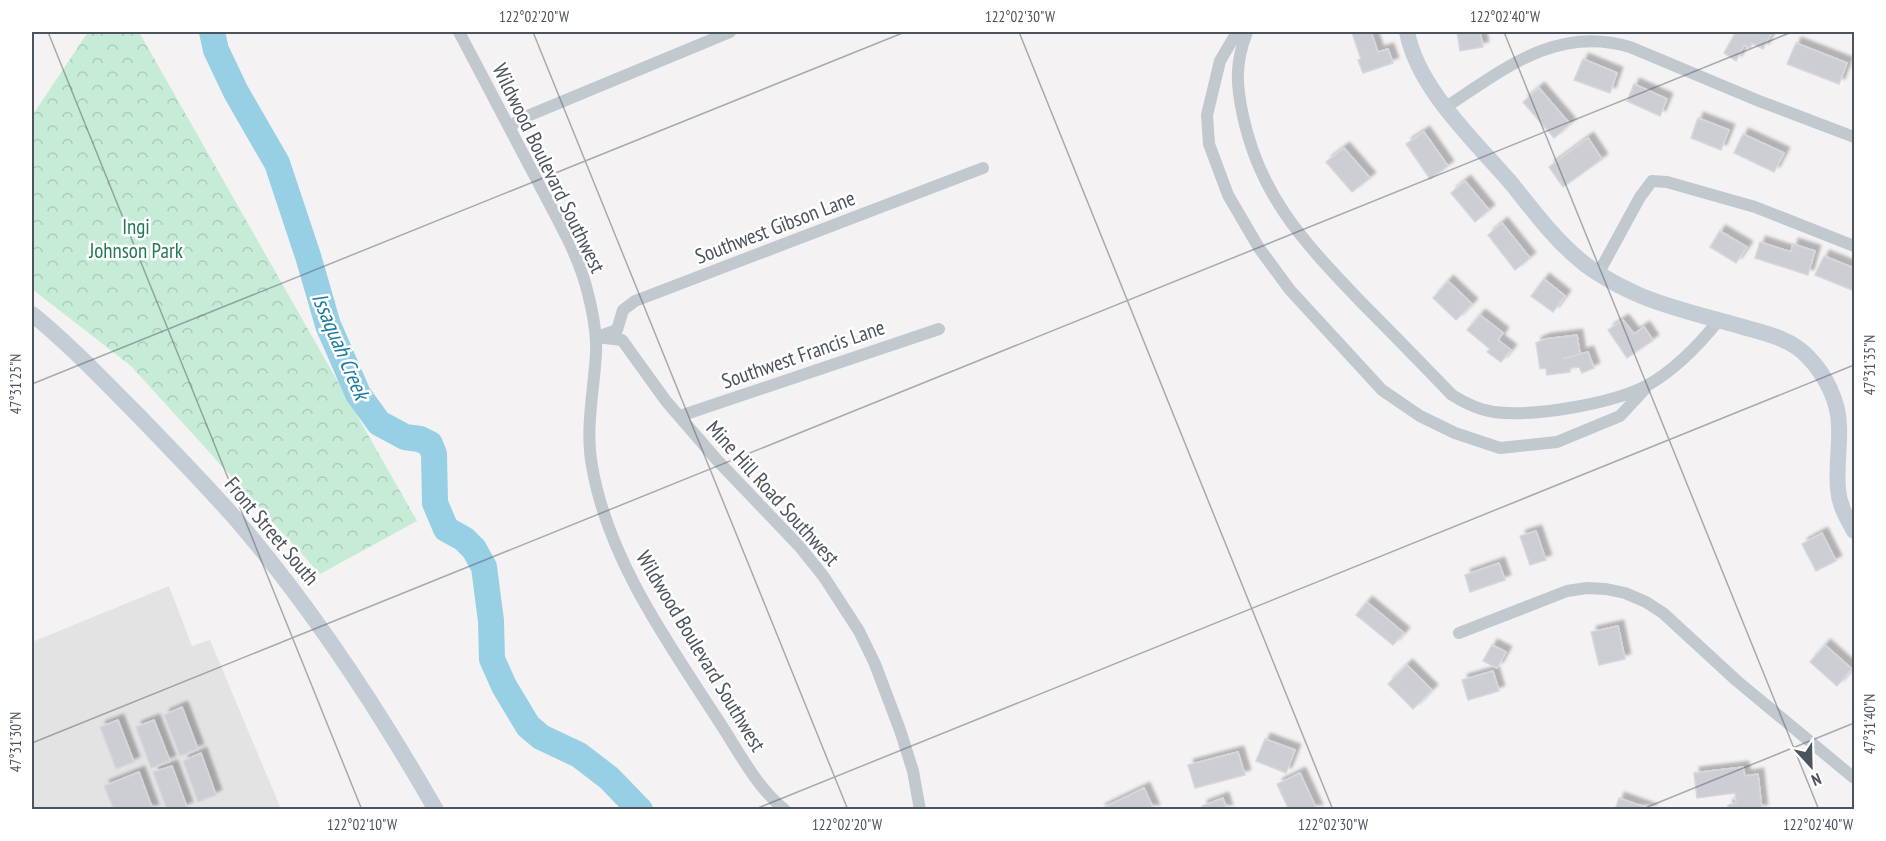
<svg xmlns="http://www.w3.org/2000/svg" width="1886" height="841" viewBox="0 0 1886 841" font-family="'PT Sans Narrow',sans-serif">
<style>
.education{fill:#e4e3e3}
.forest{fill:url(#forest-crowns)}
.lines{fill:none;stroke-linecap:round;stroke-linejoin:round}
.river{stroke:#97cfe4;stroke-width:26}
.building{fill:#ccced3;stroke:#d6d8dc;stroke-width:1.5;filter:url(#shadow)}
.street{stroke:#c1c8ce;stroke-width:12}
.secondary{stroke:#c4ccd6;stroke-width:16}
.ticks{fill:none;stroke:#4b535d;stroke-width:1.5;stroke-opacity:0.45}
.labels{text-anchor:middle;dominant-baseline:central;stroke-width:5;stroke-linejoin:round;paint-order:stroke}
.street-label{font-size:21px;fill:#4b535d;stroke:#fff}
.park-label{font-size:21px;fill:#227953;stroke:#fff}
.water-label{font-size:22px;font-style:italic;fill:#1c7ca0;stroke:#fff}
.neatline{fill:none;stroke:#4b535d;stroke-width:2}
.ticks-label{font-size:15px;text-anchor:middle;fill:#4b535d}
</style>
<defs>
<pattern id="forest-crowns" width="20" height="18" patternUnits="userSpaceOnUse" patternTransform="scale(1.5)"><rect width="20" height="18" fill="#c6ecd7"/><path d="M2 6a3 3 0 1 1 6 0M12 15a3 3 0 1 1 6 0" fill="none" stroke="#acccbb"/></pattern>
<filter id="shadow"><feDropShadow dx="5.5" dy="-5.5" stdDeviation="1.5" flood-color="#0004"/></filter>
</defs>
<rect width="100%" height="100%" fill="#f4f2f2"/>
<!-- education -->
<path class="education" d="M169 586 192 646 210 640 281 809 32 810V642Z"/>
<!-- forest -->
<path class="forest" d="M88 32H139L417 521 320 574 131 366 32 289V116Z"/>
<g class="lines">
<!-- river -->
<path class="river" d="M212 32 216 50 236 92 277 163 308 256 328 325 358 394 379 423 405 437 420 439 430 444 434 454 435 503 446 529 464 539 474 549 484 567 491 621 492 659 504 686 528 726 541 737 579 755 609 778 640 810"/>
</g>
<!-- building -->
<path class="building" d="M1355 32H1371L1378 52 1388 49 1393 63 1363 73 1358 60 1361 59 1352 33Z
M1457 32H1480L1483 47 1460 51Z
M1736 32H1772L1763 49 1752 43 1750 48 1744 45 1736 61 1724 53Z
M1796 43 1847 63 1839 84 1787 64Z
M1583 59 1617 73 1610 93 1574 80Z
M1634 84 1667 99 1660 116 1627 101Z
M1539 88 1570 124 1554 138 1523 102Z
M1698 118 1729 130 1721 150 1691 138Z
M1424 132 1448 166 1430 179 1406 144Z
M1743 134 1784 153 1774 172 1734 153Z
M1588 138 1602 159 1563 187 1549 167Z
M1344 148 1370 178 1352 192 1326 162Z
M1465 181 1489 210 1475 222 1451 193Z
M1502 223 1530 258 1515 270 1488 235Z
M1720 231 1747 247 1736 263 1710 247Z
M1760 242 1791 252 1793 244 1815 251 1808 275 1755 258Z
M1824 256 1854 268V285L1852 290 1815 275Z
M1544 279 1565 296 1553 312 1531 296Z
M1448 281 1472 304 1456 320 1433 298Z
M1480 315 1503 333 1498 340 1511 350 1501 362 1487 352 1490 349 1467 330Z
M1623 320 1634 334 1644 327 1653 340 1627 358 1608 330Z
M1577 335 1580 354 1563 359 1588 352 1594 368 1582 373 1579 367 1570 368V372L1547 375 1546 368 1540 369 1536 343 1545 339Z
M1536 531 1546 560 1530 565 1520 536Z
M1822 533 1836 561 1816 571 1802 544Z
M1499 563 1505 580 1470 592 1465 575Z
M1367 602 1404 633 1393 645 1356 615Z
M1618 626 1625 659 1599 665 1591 632Z
M1492 645 1506 652 1497 668 1483 661Z
M1825 645 1852 669 1837 686 1810 662Z
M1407 665 1432 690 1413 709 1388 684Z
M1493 671 1499 691 1468 700 1462 680Z
M182 707 198 749 180 756 164 715Z
M118 720 134 762 116 769 100 727Z
M154 720 170 761 151 768 136 727Z
M1265 739 1295 750 1286 773 1256 761Z
M1238 752 1245 775 1195 788 1188 765Z
M201 753 216 795 198 802 183 761Z
M172 766 187 807 180 810H167L153 772Z
M1743 767 1745 776 1758 774 1762 810H1728V805L1736 803 1735 793 1697 798 1694 773Z
M139 772 153 810H114L104 786Z
M1300 773 1317 810H1289L1277 784Z
M1144 788 1154 810H1099Z
M1223 798 1227 810H1203L1202 806Z
M1619 798 1652 810H1615Z"/>
<g class="lines">
<!-- street -->
<path class="street" d="M459 32C485 82 512 133 539 184 556 217 576 250 586 286 592 308 597 331 596 353 594 391 585 428 592 466 608 560 669 644 720 723 739 752 757 788 785 810
M1237 32 1220 61 1207 115 1209 144 1228 195 1259 248 1290 290 1382 390 1420 416 1455 433 1500 448 1557 442 1620 416 1645 389
M1247 32C1235 63 1236 84 1243 116 1261 199 1306 244 1362 303 1392 333 1422 364 1452 395 1465 403 1478 410 1494 412 1534 417 1612 404 1648 385 1676 369 1699 345 1719 320
M1446 107C1504 69 1557 25 1630 47L1759 101 1854 137
M509 127 525 117 730 32
M1598 274 1640 197 1652 181 1667 182 1755 207 1854 246
M603 335 617 330 623 310 635 301 983 168
M596 337 622 340 666 401 717 460 800 547 824 577 859 631 875 664 900 730 913 771 920 810
M680 416 939 329
M1459 633 1567 591 1587 588 1606 589 1625 593 1646 602 1663 613 1737 681 1854 778"/>
<!-- secondary -->
<path class="secondary" d="M1407 32C1418 89 1474 140 1511 183 1533 210 1554 239 1581 261 1598 275 1619 286 1639 295 1672 309 1709 317 1743 327 1765 333 1792 339 1808 357 1825 374 1839 402 1839 426 1840 447 1836 468 1838 489 1839 505 1847 518 1854 531
M32 314C69 344 103 380 137 414 170 448 203 482 234 517 312 607 377 707 436 810"/>
</g>
<!-- ticks -->
<path class="ticks" d="M48 32 362 810M533 32 848 810M1019 32 1333 810M1504 32 1819 810M32 384 905 32M32 743 1792 32M753 810 1854 365M1640 810 1854 723"/>
<g class="labels">
<!-- street labels -->
<g class="street-label">
<text transform="translate(549 168) rotate(64)">Wildwood Boulevard Southwest</text>
<text transform="translate(775 227) rotate(-21)">Southwest Gibson Lane</text>
<text transform="translate(803 354) rotate(-19)">Southwest Francis Lane</text>
<text transform="translate(773 493) rotate(48)">Mine Hill Road Southwest</text>
<text transform="translate(272 531) rotate(50)">Front Street South</text>
<text transform="translate(701 651) rotate(59)">Wildwood Boulevard Southwest</text>
</g>
<!-- park labels -->
<g class="park-label">
<text x="136" y="226">Ingi<tspan x="136" dy="24">Johnson Park</tspan></text>
</g>
<!-- water labels -->
<g class="water-label">
<text transform="translate(341 346) rotate(67)">Issaquah Creek</text>
</g>
</g>
<!-- border -->
<rect width="1886" height="841" fill="none" stroke="#ffffff" stroke-width="66"/>
<!-- north arrow -->
<g transform="translate(1811 766) rotate(158)" stroke="#ffffff" stroke-width="4.5" paint-order="stroke">
<path d="M0-4.5L10 22L0 15L-10 22Z" fill="#4b535d"/>
<text y="-9" font-size="16" font-weight="bold" text-anchor="middle" fill="#4b535d">N</text>
</g>
<rect x="33" y="33" width="1820" height="775" class="neatline"/>
<g class="ticks-label">
<text x="534" y="22">122°02'20"W</text>
<text x="1020" y="22">122°02'30"W</text>
<text x="1505" y="22">122°02'40"W</text>
<text transform="translate(1870 365) rotate(-90)" y="5">47°31'35"N</text>
<text transform="translate(16 384) rotate(-90)" y="5">47°31'25"N</text>
<text transform="translate(1870 724) rotate(-90)" y="5">47°31'40"N</text>
<text transform="translate(16 742) rotate(-90)" y="5">47°31'30"N</text>
<text x="362" y="830">122°02'10"W</text>
<text x="847" y="830">122°02'20"W</text>
<text x="1333" y="830">122°02'30"W</text>
<text x="1818" y="830">122°02'40"W</text>
</g>
</svg>
